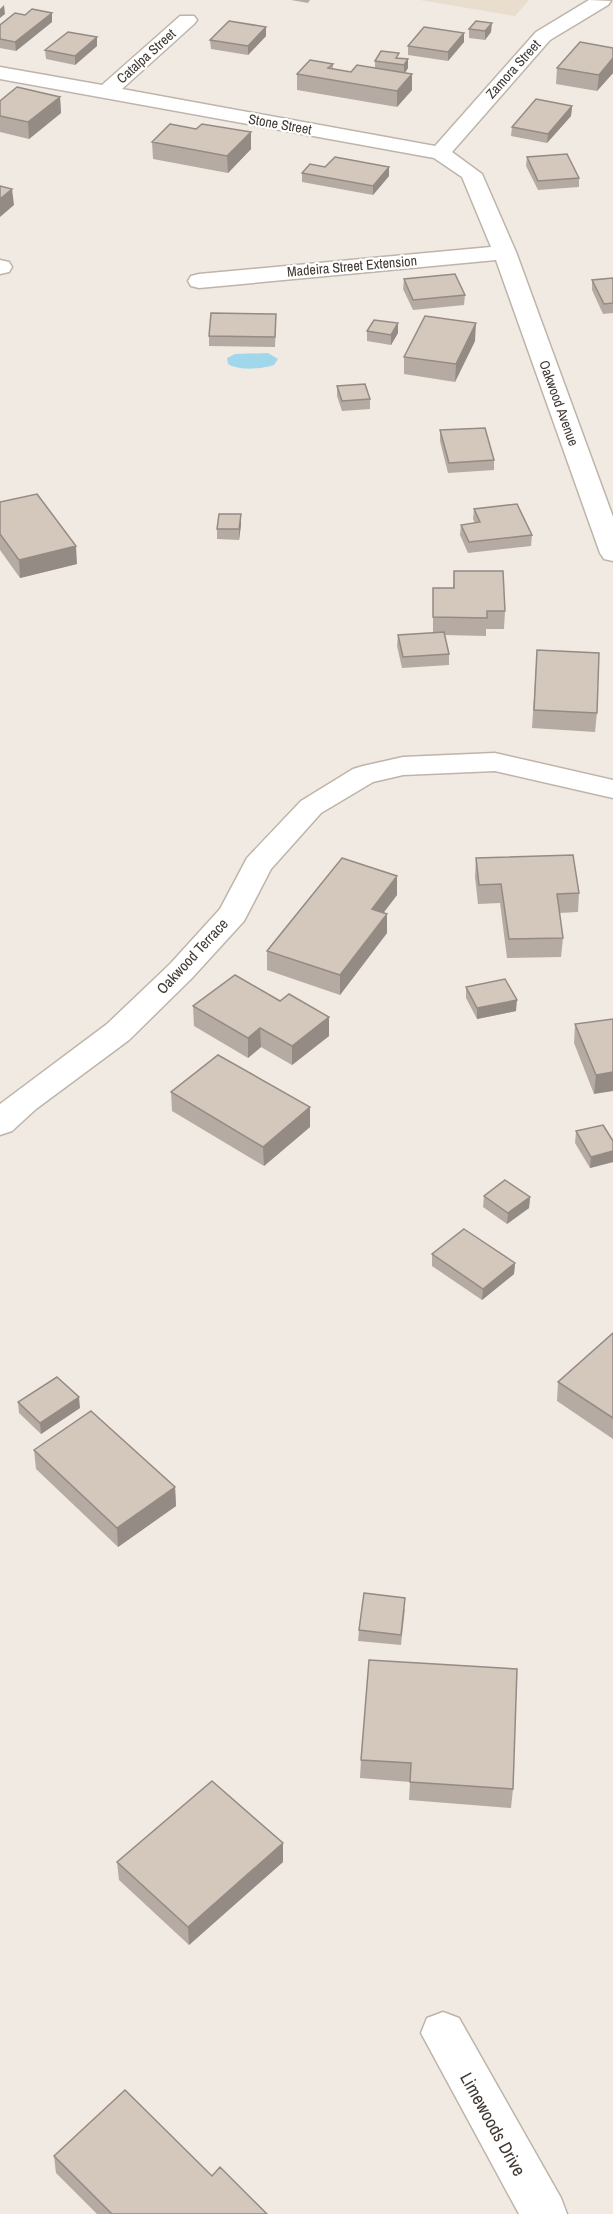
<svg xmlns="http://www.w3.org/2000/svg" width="613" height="2214" viewBox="0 0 613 2214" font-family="'Archivo Narrow',sans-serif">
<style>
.education{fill:#e9ddcd}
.water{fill:#a1d7eb}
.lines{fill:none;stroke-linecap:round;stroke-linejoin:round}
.minor-casing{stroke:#beb4a9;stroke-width:3}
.minor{fill:#fff;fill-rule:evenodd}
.wall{fill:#b6aba2}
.shaded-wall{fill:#948b84}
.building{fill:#d4c7bc;stroke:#948b84;stroke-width:1.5}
.labels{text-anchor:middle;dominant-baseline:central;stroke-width:4.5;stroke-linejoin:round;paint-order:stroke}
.far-street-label{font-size:14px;fill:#423a34;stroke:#fff}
.street-label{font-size:15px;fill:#423a34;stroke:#fff}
.near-street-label{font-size:18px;fill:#423a34;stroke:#fff}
</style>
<rect width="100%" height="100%" fill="#f0eae3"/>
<!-- education -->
<path class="education" d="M420 0H529L515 16Z"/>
<!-- water -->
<path class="water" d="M268 353 278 359 274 365C261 369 240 371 228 364L227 358 235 354Z"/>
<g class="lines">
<defs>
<path id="minor" d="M589 0 611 1 608 5 550 40 452 152 482 174 516 252 613 517V561L604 559 600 553 496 260 199 288 191 286 188 281 191 276 199 274 491 247 462 177 434 158 0 79V67L102 85 180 16H194L197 20 194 24 122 89 435 146 536 32Z
M0 260 9 262 12 267 9 272 0 274Z
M495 753 613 780V798L495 771 403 775 373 782 321 813 271 869 244 921 192 978 129 1040 36 1109 12 1131 0 1135V1104L107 1024 170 964 220 909 247 858 301 801 353 769 363 766 403 757Z
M443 2012 459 2018 561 2198 567 2214H519L421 2033 427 2018Z"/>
</defs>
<!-- minor casing -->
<use href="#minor" class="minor-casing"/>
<!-- minor -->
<use href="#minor" class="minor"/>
</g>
<!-- wall -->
<path class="wall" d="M291 0H310L308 3Z
M52 22 16 51 0 48V25Z
M266 27V36L248 55 211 49 210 40Z
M469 29 491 32 485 40 469 38Z
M464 33V42L448 61 408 55V46Z
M97 46 75 65 46 59 45 50Z
M613 48V73L597 91 556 84 557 68Z
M399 58 408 59V68L405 73 412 74V90L397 107 297 90V74L333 64V69L351 72 375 68V61Z
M60 97 61 113 29 139 0 132V101Z
M572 106 571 116 547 143 511 136 512 127Z
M196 129 251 132V149L228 173 153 159 152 142Z
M527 157 579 178V187L538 190 526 166Z
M325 167H389V176L373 195 302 182V173Z
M613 278V313L603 314 592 290V280Z
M404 279 465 295 464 305 413 310 403 289Z
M276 324 275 347 209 346V336Z
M367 331 398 333 391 345 367 341Z
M475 341 455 382 404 374V357Z
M337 386 370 399V409L342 411 337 396Z
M440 430 494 460V470L448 473 440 441Z
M0 502 77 564 20 578 0 550Z
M474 509 532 535 531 546 468 553 460 535 461 525 475 523 473 519Z
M241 525 239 540 217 539V529Z
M454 571 505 611 504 629H486V636L445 635 449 654V665L402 668 397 646 398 635 433 633V588H453Z
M537 650 597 713 595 732 532 728Z
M476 858 579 893 578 912 559 913 563 938 561 957 507 958 500 903 478 904 475 877Z
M397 876V895L383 913 387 933 340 995 267 970V951Z
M466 987 516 1011 477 1019 466 998Z
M280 1001 329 1017V1036L292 1065 261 1047 248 1058 194 1026 193 1006Z
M613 1019 594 1094 574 1043 575 1024Z
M171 1092 310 1127 264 1166 172 1111Z
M576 1131 613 1141V1162L590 1168 575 1143Z
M484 1196 530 1197 529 1208 507 1224 483 1207Z
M432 1254 515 1263 514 1274 482 1300 432 1266Z
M613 1333V1439L557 1401 558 1382Z
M18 1402 80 1408 41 1434 19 1413Z
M34 1450 175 1487 176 1506 118 1547 36 1469Z
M405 1609 401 1645 358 1641 359 1630Z
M369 1660 513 1789 511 1808 409 1800 410 1782 360 1778 361 1760Z
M117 1862H283L189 1945 119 1880Z
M54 2156 212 2176 267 2214H97L56 2173Z"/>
<!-- shaded-wall -->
<path class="shaded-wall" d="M4 5 5 14 0 18V9Z
M52 13V22L16 51 15 42Z
M492 23 491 32 485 40V31Z
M266 27V36L248 55V46Z
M464 33V42L448 61V52Z
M97 37V46L75 65V56Z
M613 58V73L597 91 599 75Z
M408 59V68L404 74V65Z
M412 74V90L397 107V91Z
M60 97 61 113 29 139 28 122Z
M572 106 571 116 547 143 548 134Z
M251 132V149L228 173 227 156Z
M389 167V176L373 195V186Z
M12 189 14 205 0 217V199Z
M398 323V333L391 345V335Z
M476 323 475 341 455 382 456 364Z
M241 514V525L239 540V529Z
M76 546 77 564 20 578 19 560Z
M397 876V895L372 928V909Z
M387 914V933L340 995V975Z
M517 1000 516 1011 477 1019V1008Z
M329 1017V1036L292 1065V1046Z
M260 1028 261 1047 248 1058V1038Z
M613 1072V1091L594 1094 596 1075Z
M310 1107V1127L264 1166 263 1147Z
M613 1151V1162L590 1168 591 1157Z
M530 1197 529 1208 507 1224 508 1213Z
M515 1263 514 1274 482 1300 483 1289Z
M79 1397 80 1408 41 1434 40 1423Z
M175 1487 176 1506 118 1547 117 1528Z
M283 1843V1862L189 1945 188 1927Z"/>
<!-- building -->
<path class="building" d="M32 9 52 13 15 42 0 39V25L15 13 25 15Z
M229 21 266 27 248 46 210 40Z
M476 21 492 23 485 31 469 29Z
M424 27 464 33 448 52 408 46Z
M68 32 97 37 75 56 45 50Z
M580 42 613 48V58L599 75 557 68Z
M381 51 399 53 396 58 408 59 404 65 375 61Z
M310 60 333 64 328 68 351 72 357 65 412 74 397 91 297 74Z
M17 87 60 97 28 122 0 116V101Z
M536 99 572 106 548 134 512 127Z
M170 124 196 129 202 124 251 132 227 156 152 142Z
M567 154 579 178 538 181 527 157Z
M335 157 389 167 373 186 302 173 310 164 325 167Z
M0 186 12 189 0 199Z
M455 274 465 295 413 300 404 279Z
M613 278V303L604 304 592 280Z
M211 313 276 314 275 337 209 336Z
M425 316 476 323 456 364 404 357Z
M374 320 398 323 391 335 367 331Z
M365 384 370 399 342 401 337 386Z
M485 428 494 460 449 463 440 430Z
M37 494 76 546 19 560 0 534V502Z
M517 504 532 535 469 542 461 525 480 522 474 509Z
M219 514H241L239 529H217Z
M454 571H503L505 611H487V618L433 617V588H454Z
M444 632 449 654 403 657 398 635Z
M537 650 599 653 597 713 534 710Z
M573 855 579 893 557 894 563 938 509 939 501 884 479 885 476 858Z
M342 858 397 876 372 909 387 914 340 975 267 951Z
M235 975 280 1001 289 994 329 1017 292 1046 260 1028 248 1038 193 1006Z
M505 979 517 1000 477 1008 466 987Z
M613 1019V1072L596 1075 575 1024Z
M218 1055 310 1107 263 1147 171 1092Z
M603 1125 613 1141V1151L591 1157 576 1131Z
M505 1180 530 1197 508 1213 484 1196Z
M464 1229 515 1263 483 1289 432 1254Z
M613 1333V1418L558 1382Z
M57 1377 79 1397 40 1423 18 1402Z
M91 1411 175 1487 117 1528 34 1450Z
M364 1593 405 1598 401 1635 359 1630Z
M369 1660 517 1669 513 1789 410 1782 411 1763 361 1760Z
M212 1781 283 1843 188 1927 117 1862Z
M125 2090 212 2176 220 2167 267 2214H112L54 2156Z"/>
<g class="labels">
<!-- far-street labels -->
<g class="far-street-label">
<text transform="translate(146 56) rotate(-42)">Catalpa Street</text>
<text transform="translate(513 69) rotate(-48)">Zamora Street</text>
<text transform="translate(280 124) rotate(10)">Stone Street</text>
<text transform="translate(352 266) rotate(-5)">Madeira Street Extension</text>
<text transform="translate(559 403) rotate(70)">Oakwood Avenue</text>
</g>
<!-- street labels -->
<g class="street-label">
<text transform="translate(192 956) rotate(-47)">Oakwood Terrace</text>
</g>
<!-- near-street labels -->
<g class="near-street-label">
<text transform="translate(493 2124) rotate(61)">Limewoods Drive</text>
</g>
</g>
</svg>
